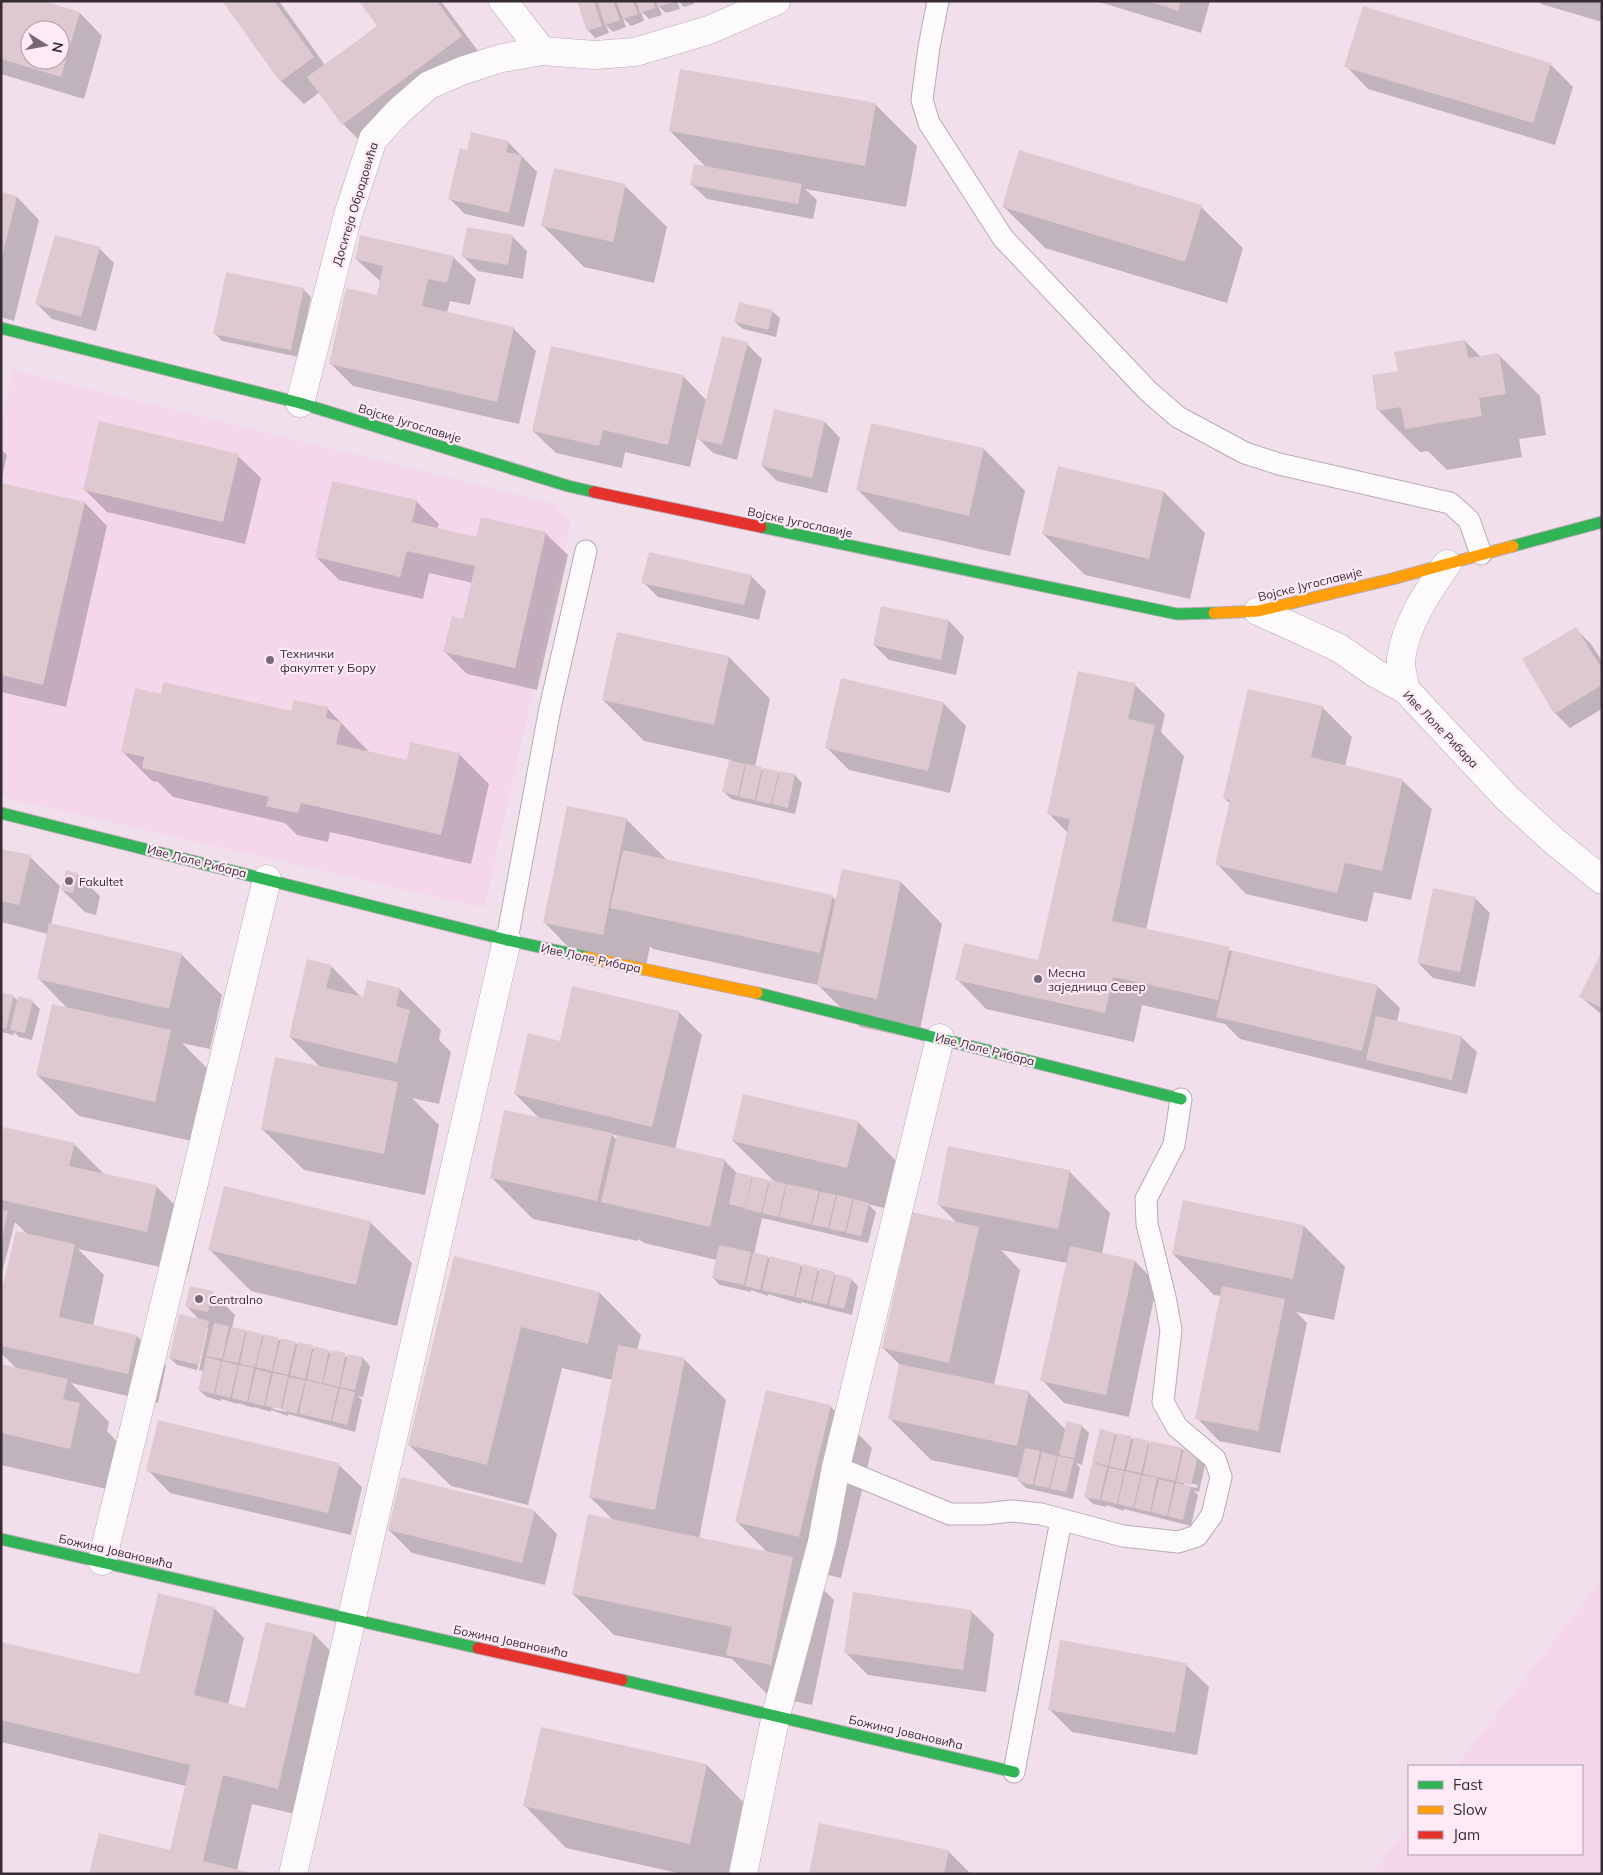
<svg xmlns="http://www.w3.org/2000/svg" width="1603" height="1875" viewBox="0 0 1603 1875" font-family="Mulish,sans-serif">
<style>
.built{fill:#f4d7eb}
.shadow{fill:#0003;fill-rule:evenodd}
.building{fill:#dec9d0;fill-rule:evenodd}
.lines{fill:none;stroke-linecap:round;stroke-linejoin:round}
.lane-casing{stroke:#b8abb4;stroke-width:23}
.street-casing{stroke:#b8abb4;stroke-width:29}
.fast-casing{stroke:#b8abb4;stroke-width:13}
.slow-casing{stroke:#b8abb4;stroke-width:13}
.jam-casing{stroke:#b8abb4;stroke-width:13}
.lane{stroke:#fdfafc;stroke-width:21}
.street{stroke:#fdfafc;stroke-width:28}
.fast{stroke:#30b455;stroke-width:11}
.slow{stroke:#ff9f0a;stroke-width:11}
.jam{stroke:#e5322d;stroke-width:11}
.poi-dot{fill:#786a74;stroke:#feeaf7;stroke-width:2}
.labels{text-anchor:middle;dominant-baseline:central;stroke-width:4.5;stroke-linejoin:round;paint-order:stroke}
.street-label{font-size:12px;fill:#372b34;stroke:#feeaf7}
.poi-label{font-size:12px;fill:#372b34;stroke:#feeaf7;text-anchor:start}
</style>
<rect width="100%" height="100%" fill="#f1e0ec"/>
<!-- built -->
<path class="built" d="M13 370 555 504 571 523 484 908 1 797V423Z
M1602 1579V1874H1372L1409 1826V1854H1582V1766H1456Z"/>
<!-- shadow -->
<path class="shadow" d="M1 1H39L80 13 102 36 84 99 1 74ZM30 30H60V60H30Z
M224 1H279L325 65 379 26 360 1H441L484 59 366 147 343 124 320 92 304 104 281 81Z
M578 1H677L680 9 666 13 658 6 662 15 649 19 641 11 644 21 631 26 623 18 626 27 613 32 606 25 609 33 595 38 588 30Z
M678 1H694V4L684 7Z
M1096 1H1210L1201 33Z
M1538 1H1602V22L1541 4Z
M1550 64 1573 87 1555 145 1368 89 1346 66Z
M875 104 917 146 906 207 805 189 817 200 813 219 707 199 691 184 707 168 670 131Z
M508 142 537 172 524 227 465 214 450 199 468 152Z
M625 186 667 227 654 283 584 267 543 226Z
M1 193 17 197 39 220 14 321 1 317Z
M1003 206 1201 207 1243 248 1227 303 1045 248Z
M512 236 527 251 523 279 478 271 463 256Z
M99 248 114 263 96 331 52 319 37 304Z
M453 257 476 279 470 305 450 301 447 313 513 328 536 351 519 424 353 386 331 364 378 296 381 282 356 259Z
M304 290 311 297 299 357 222 341 214 333Z
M772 311 780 318 776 337 743 329 735 322Z
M1465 341 1481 357 1498 354 1540 396 1546 435 1519 439 1522 457 1447 470 1428 451 1420 452 1379 411Z
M747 344 762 359 737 460 713 453 697 437 690 467 625 452 622 468 556 453 533 431 683 376 707 401Z
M825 422 840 438 827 493 777 481 762 466Z
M1 449 7 455 1 482Z
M984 449 1025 491 1010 556 899 531 858 490Z
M238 456 261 478 245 544 107 512 84 489Z
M1 484 85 503 107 526 66 707 1 692Z
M1164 492 1205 533 1190 599 1085 575 1043 534Z
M416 501 439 524 437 530 477 539 545 533 568 555 537 690 467 674 445 652 464 621 473 583 429 573 423 599 339 580 316 557Z
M751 576 766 591 759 620 658 597 643 582Z
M882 608 949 621 964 637 956 675 889 660 874 645Z
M1576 629 1591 644 1602 661V709L1570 728 1555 713Z
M729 657 770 699 755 767 764 771 795 775 802 783 795 814 731 799 724 792 731 760 644 741 603 700Z
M1135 685 1165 714 1161 732 1184 756 1146 930 1377 986 1400 1008 1397 1022 1461 1037 1477 1052 1467 1094 1240 1039 1225 1024 1142 1005 1134 1042 986 1009 957 979 1039 961 1068 833 1048 813Z
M161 695 292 713 327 708 370 753 408 762 411 743 460 755 489 784 471 864 330 832 328 842 297 835 285 823 173 797 158 782 152 781 122 751Z
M943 703 966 726 950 793 849 770 827 748Z
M1322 707 1352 737 1345 766 1402 780 1432 809 1411 900 1374 892 1367 922 1246 894 1217 864 1231 804 1224 798Z
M626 819 668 861 832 896 836 901 901 882 942 924 918 1039 860 1027 818 985 653 949 650 946 644 976 585 964 544 922Z
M1 850 30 857 60 886 51 924 181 954 222 995 210 1049 182 1043 212 1073 196 1142 79 1116 37 1075 68 1009 38 978 48 934 1 922Z
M77 874 100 896 96 915 85 912 62 890Z
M1475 898 1490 913 1475 987 1433 978 1418 963Z
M1602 954V1015L1581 997Z
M331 966 362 998 400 989 441 1030 439 1040 451 1052 439 1104 412 1098 439 1125 425 1195 304 1170 262 1129 321 1068 290 1037Z
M1 994 14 997 18 1001H32L40 1009 32 1040 19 1037 14 1032V1035L1 1032Z
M679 1012 702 1035 675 1149 724 1160 738 1174 770 1183 775 1182 733 1141 858 1122 899 1164 888 1209 868 1204 876 1212 868 1243 762 1218 754 1254 851 1279 858 1286 852 1315 801 1302V1304L768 1294V1296L751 1290V1292L720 1285 713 1278 717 1260 644 1243 639 1239 638 1241 533 1219 491 1177 540 1119 515 1094 561 1042ZM611 1134 618 1136 617 1140Z
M74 1144 105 1175 157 1187 198 1228 188 1273 78 1249 104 1275 93 1326 137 1336 166 1366 158 1403 71 1383 109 1422 107 1431 121 1446 111 1490 1 1465V1365L17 1369 1 1353V1299L28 1235 15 1222 1 1277V1211L5 1212 1 1208V1147Z
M1069 1171 1110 1213 1102 1254 1135 1261 1157 1284 1129 1417 1064 1403 1042 1380 1067 1263 1001 1250 1020 1270 994 1385 1028 1392 1066 1430 1082 1426 1089 1433 1082 1465 1076 1463 1080 1468 1073 1499 1026 1488 1018 1480 1019 1478 931 1460 889 1418 900 1365 883 1348 957 1223 938 1204Z
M370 1222 412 1263 397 1326 251 1291 210 1250Z
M1304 1226 1345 1267 1334 1320 1296 1312 1307 1323 1280 1453 1219 1441 1197 1418 1221 1296 1214 1295 1173 1254Z
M455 1258 600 1293 641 1335 637 1350 684 1359 726 1400 699 1539 768 1553 736 1521 830 1406 872 1448 841 1578 803 1569 834 1600 812 1705 769 1696 732 1659 614 1635 573 1594 614 1521 590 1497 613 1380 562 1368 528 1505 451 1486 409 1445Z
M212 1292 235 1315 232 1328 331 1353 332 1351 348 1357 363 1358 370 1366 363 1397 358 1396 362 1400 355 1432 288 1414V1416L271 1410V1412L254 1407V1408L238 1403V1404L221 1399V1401L207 1397 199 1390 204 1371 199 1370 208 1329 206 1327 197 1370 177 1365 170 1358 200 1320 187 1307ZM273 1406 287 1410 286 1412 273 1409Z
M1115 1434 1151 1444 1182 1449 1206 1461 1199 1492 1194 1491 1198 1495 1191 1526 1124 1509V1511L1107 1505V1507L1093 1504 1085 1496 1098 1466 1093 1462ZM1184 1482 1198 1485 1197 1488 1184 1485Z
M339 1465 362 1487 351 1535 170 1493 148 1470Z
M534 1511 557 1534 545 1585 412 1553 389 1530Z
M214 1608 244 1638 228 1705 246 1709 314 1634 343 1664 308 1817 252 1804 237 1870 91 1874 171 1852 186 1786 1 1742V1643L140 1676Z
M971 1611 994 1634 986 1692 868 1675 845 1652Z
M1186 1665 1209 1687 1197 1755 1072 1732 1049 1709Z
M542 1728 707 1765 748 1807 734 1874H682L566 1848 525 1806Z
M948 1851 971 1874H810Z"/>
<!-- building -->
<path class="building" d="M1 1H44L80 12 61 77 1 59ZM30 30H60V60H30Z
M222 1H274L314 57 280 82Z
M359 1H437L462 36 342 125 307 77 377 26Z
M577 1H594L602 26 587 31Z
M597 1H613L620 20 605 25Z
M616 1H633L638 14 623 19Z
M636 1H653L655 8 640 13Z
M656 1H673V2L658 7Z
M1148 1H1181L1178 11Z
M1363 6 1551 63 1533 123 1344 67Z
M680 69 876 103 865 166 669 131Z
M471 132 509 141 506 152 522 155 509 213 448 199 460 148 467 150Z
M1019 150 1202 205 1185 262 1002 207Z
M694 164 802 184 798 204 690 185Z
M554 168 626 184 613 242 541 226Z
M1 192 17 196 2 257H1Z
M467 227 513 235 508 265 461 257Z
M55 235 100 247 81 317 35 304Z
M360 235 454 256 447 283 428 279 422 306 514 327 497 402 329 364 346 288 377 295 383 266 355 259Z
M226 272 304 288 291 350 213 334Z
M739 302 773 310 768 330 734 322Z
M722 336 748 342 722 445 696 439Z
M1465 340 1468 358 1499 353 1506 394 1479 398 1482 416 1405 429 1401 407 1377 411 1372 375 1398 371 1394 352Z
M551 346 684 375 668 445 603 430 599 446 532 431Z
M774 409 825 421 812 478 761 466Z
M99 421 239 454 223 522 83 490Z
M871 423 984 448 969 516 856 490Z
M1058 466 1164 491 1149 559 1042 534Z
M332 481 417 500 412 522 476 537 481 517 546 532 515 668 443 652 452 616 463 619 475 566 407 551 400 577 315 557Z
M1 483 85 502 43 685 1 675Z
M649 552 752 575 744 605 641 583Z
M881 606 949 620 941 660 873 645Z
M1576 627 1602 669V685L1554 714 1522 659Z
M617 632 729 656 714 725 602 700Z
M1078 671 1136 683 1128 719 1155 725 1112 921 1230 947 1218 1000 1113 977 1105 1013 955 980 964 943 1038 960 1070 819 1047 814Z
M841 678 944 702 928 771 825 748Z
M163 682 291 711 294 700 328 707 326 718 341 722 336 744 407 760 410 742 460 753 441 835 301 803 298 813 266 806 269 797 142 768 144 757 121 752 135 688 161 694Z
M1248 689 1323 706 1311 757 1403 779 1382 871 1345 863 1337 893 1215 865 1230 800 1223 798Z
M729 760 745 764 738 796 722 792Z
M746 764 762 767 755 800 739 797Z
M763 768 779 771 771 804 756 801Z
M780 771 795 774 788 808 772 804Z
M567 806 627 818 603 935 543 923Z
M1 849 31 855 19 905 1 901Z
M623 850 833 895 820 953 610 908Z
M842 869 901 881 877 999 817 986Z
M66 870 78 873 73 893 61 890Z
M1433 888 1476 897 1460 972 1417 963Z
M49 923 182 953 169 1009 37 979Z
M1232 951 1378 985 1362 1051 1216 1017Z
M1602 951V1008L1579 997Z
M307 959 332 965 326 988 363 997 367 980 400 988 396 1006 410 1010 397 1063 289 1037Z
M572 986 680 1011 652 1127 514 1094 528 1033 560 1041Z
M1 993 14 995 6 1029 1 1028Z
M18 996 33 1000 25 1033 10 1030Z
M52 1004 171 1030 155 1102 36 1075Z
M1376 1016 1462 1036 1452 1080 1366 1060Z
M275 1057 398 1082 384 1154 261 1129Z
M743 1094 859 1121 847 1168 732 1141Z
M504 1110 612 1133 597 1201 490 1178Z
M4 1127 75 1143 69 1166 157 1185 147 1232 1 1200V1141Z
M617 1135 725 1159 710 1227 601 1202Z
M948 1146 1070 1170 1058 1229 937 1205Z
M736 1172 752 1176 745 1208 729 1204Z
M753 1176 769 1180 761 1213 745 1209Z
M770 1180 786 1184 778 1217 762 1213Z
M787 1184 819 1191 811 1224 779 1217Z
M224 1186 371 1221 356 1285 208 1250Z
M820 1192 836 1195 828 1228 812 1225Z
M837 1195 853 1199 845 1232 829 1229Z
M854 1199 869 1203 861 1236 846 1233Z
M1183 1200 1304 1225 1293 1279 1172 1254Z
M1 1210 8 1211 2 1240H1Z
M912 1212 979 1227 949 1363 882 1348Z
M16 1231 75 1244 59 1317 137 1335 128 1374 1 1346V1293Z
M719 1245 751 1252 744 1285 712 1278Z
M1070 1246 1135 1260 1106 1395 1040 1381Z
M753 1252 768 1256 760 1290 745 1286Z
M454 1256 600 1292 588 1344 521 1327 487 1465 408 1445Z
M770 1256 801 1264 794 1297 762 1290Z
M803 1264 818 1268 811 1301 795 1297Z
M820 1268 835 1272 827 1305 812 1301Z
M836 1274 852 1278 844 1309 829 1305Z
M190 1286 213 1291 208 1312 185 1307Z
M1222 1286 1285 1299 1258 1431 1195 1419Z
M179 1314 209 1321 199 1365 169 1358Z
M214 1323 229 1326 222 1359 206 1356Z
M231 1327 246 1330 238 1363 223 1360Z
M247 1330 263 1334 255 1367 240 1364Z
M264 1334 279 1338 272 1371 256 1367Z
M281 1338 296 1342 288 1375 273 1371Z
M298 1342 313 1345 305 1379 290 1375Z
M618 1345 685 1358 655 1510 589 1497Z
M314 1346 329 1350 322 1383 307 1379Z
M331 1350 346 1353 339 1387 323 1383Z
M348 1354 363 1357 355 1390 340 1387Z
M206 1357 221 1361 214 1394 198 1390Z
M222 1361 238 1365 230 1398 215 1394Z
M1 1364 68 1379 63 1399 80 1403 70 1449 1 1433Z
M899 1364 1029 1391 1017 1446 888 1419Z
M239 1365 254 1368 247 1402 232 1398Z
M256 1369 271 1373 264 1406 248 1402Z
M273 1373 288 1376 281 1409 265 1406Z
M289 1377 305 1380 297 1414 282 1410Z
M306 1380 338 1388 331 1421 299 1414Z
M340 1388 355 1392 347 1425 332 1421Z
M766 1390 831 1405 799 1537 735 1522Z
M158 1420 340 1463 328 1513 146 1471Z
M1067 1421 1082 1425 1074 1458 1059 1455Z
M1100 1429 1115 1433 1108 1466 1092 1462Z
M1117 1433 1132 1436 1124 1470 1109 1466Z
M1134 1437 1149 1441 1141 1473 1126 1470Z
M1150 1441 1182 1448 1175 1481 1143 1474Z
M1025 1448 1040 1451 1033 1485 1017 1481Z
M1184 1448 1199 1452 1191 1485 1176 1482Z
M1042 1452 1057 1456 1049 1488 1034 1485Z
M1058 1456 1074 1459 1066 1492 1050 1489Z
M1092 1463 1107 1467 1100 1500 1084 1497Z
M1109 1468 1124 1471 1117 1504 1101 1500Z
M1125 1471 1141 1475 1133 1508 1118 1504Z
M1142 1475 1157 1478 1150 1512 1134 1508Z
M401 1477 535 1510 522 1563 388 1530Z
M1159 1479 1174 1483 1167 1516 1151 1512Z
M1176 1483 1191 1486 1183 1520 1168 1516Z
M588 1514 793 1557 771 1665 726 1655 732 1627 572 1594Z
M853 1592 972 1610 963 1670 844 1653Z
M158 1593 215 1607 194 1695 245 1708 266 1622 314 1633 278 1789 223 1775 203 1861 255 1874H89L99 1833 170 1850 190 1765 1 1720V1642L139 1674Z
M1060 1640 1187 1663 1175 1733 1048 1710Z
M541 1727 707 1764 690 1844 523 1806Z
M819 1823 949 1850 944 1874H809Z"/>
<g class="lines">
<defs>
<path id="lane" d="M938 1 929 47 922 100 929 123 1003 238 1148 391 1178 417 1245 453 1279 464 1450 503 1469 520 1481 554
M507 940 550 708 586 551
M836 1467 950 1514H984L1012 1511 1041 1514 1123 1536 1178 1542 1197 1536 1212 1515 1221 1477 1215 1459 1177 1427 1163 1402 1171 1330 1165 1297 1147 1224 1146 1199 1174 1145 1181 1099
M1014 1772 1061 1520"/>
<path id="street" d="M503 1 542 51
M300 403 348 215 373 139 399 111 429 85 464 70 502 58 542 51 595 55 635 52 709 30 776 1
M1258 611 1339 648 1375 673 1406 690 1507 798 1554 841 1602 880
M1406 690C1404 681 1400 668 1401 659 1406 623 1427 593 1447 564
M102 1561C156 1333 214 1107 267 879
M293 1874 507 940
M743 1874 776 1715 822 1542 836 1467 940 1038"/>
<path id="fast" d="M1 328 300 403 568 486 594 492
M761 527 1177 614 1214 613
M1513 546 1602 522
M1 813 507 940 586 957
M757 993 1181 1099
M1 1539 478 1648
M622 1680 1014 1772"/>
<path id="slow" d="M1214 613 1258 611 1392 579 1513 546
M586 957 757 993"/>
<path id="jam" d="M594 492 761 527
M478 1648 622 1680"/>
</defs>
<!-- lane casing -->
<use href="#lane" class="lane-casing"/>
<!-- street casing -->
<use href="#street" class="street-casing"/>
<!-- fast casing -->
<use href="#fast" class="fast-casing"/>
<!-- slow casing -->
<use href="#slow" class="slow-casing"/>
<!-- jam casing -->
<use href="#jam" class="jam-casing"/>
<!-- lane -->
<use href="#lane" class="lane"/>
<!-- street -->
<use href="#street" class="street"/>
<!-- fast -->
<use href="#fast" class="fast"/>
<!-- slow -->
<use href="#slow" class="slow"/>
<!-- jam -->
<use href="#jam" class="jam"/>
</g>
<!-- markers -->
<g class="poi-dot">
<circle cx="270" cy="660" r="5"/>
<circle cx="69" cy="881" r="5"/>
<circle cx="1038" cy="979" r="5"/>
<circle cx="199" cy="1299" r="5"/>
</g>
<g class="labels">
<!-- street labels -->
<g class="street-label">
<text transform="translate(355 204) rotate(-73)">Доситеја Обрадовића</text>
<text transform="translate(410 423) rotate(17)">Војске Југославије</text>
<text transform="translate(800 522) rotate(12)">Војске Југославије</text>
<text transform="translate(1310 584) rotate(-14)">Војске Југославије</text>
<text transform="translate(1441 729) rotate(46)">Иве Лоле Рибара</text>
<text transform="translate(197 861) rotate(14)">Иве Лоле Рибара</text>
<text transform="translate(591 958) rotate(12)">Иве Лоле Рибара</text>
<text transform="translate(985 1049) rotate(14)">Иве Лоле Рибара</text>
<text transform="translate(116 1551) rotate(13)">Божина Јовановића</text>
<text transform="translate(511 1641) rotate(12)">Божина Јовановића</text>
<text transform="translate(906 1732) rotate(13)">Божина Јовановића</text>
</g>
<!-- poi labels -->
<g class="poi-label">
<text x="280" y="653">Технички<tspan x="280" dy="14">факултет у Бору</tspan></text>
<text x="79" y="881">Fakultet</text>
<text x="1048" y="972">Месна<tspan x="1048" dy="14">заједница Север</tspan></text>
<text x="209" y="1299">Centralno</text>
</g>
</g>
<!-- border -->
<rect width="1603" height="1875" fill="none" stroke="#372b34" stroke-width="5"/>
<!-- legend -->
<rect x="1408" y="1765" width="175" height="90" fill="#feeaf7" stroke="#ae9ea9"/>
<rect x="1418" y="1781" width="25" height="8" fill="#30b455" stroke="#ae9ea9"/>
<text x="1453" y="1790" font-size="15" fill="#372b34">Fast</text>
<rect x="1418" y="1806" width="25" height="8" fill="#ff9f0a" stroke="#ae9ea9"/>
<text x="1453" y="1815" font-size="15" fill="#372b34">Slow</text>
<rect x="1418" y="1831" width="25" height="8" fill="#e5322d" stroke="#ae9ea9"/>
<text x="1453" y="1840" font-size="15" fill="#372b34">Jam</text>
<!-- north arrow -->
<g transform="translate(45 45) rotate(101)"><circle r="24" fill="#feeaf7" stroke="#ae9ea9"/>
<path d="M0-4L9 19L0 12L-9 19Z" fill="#786a74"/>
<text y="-8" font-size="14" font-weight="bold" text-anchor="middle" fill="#372b34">N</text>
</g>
</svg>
